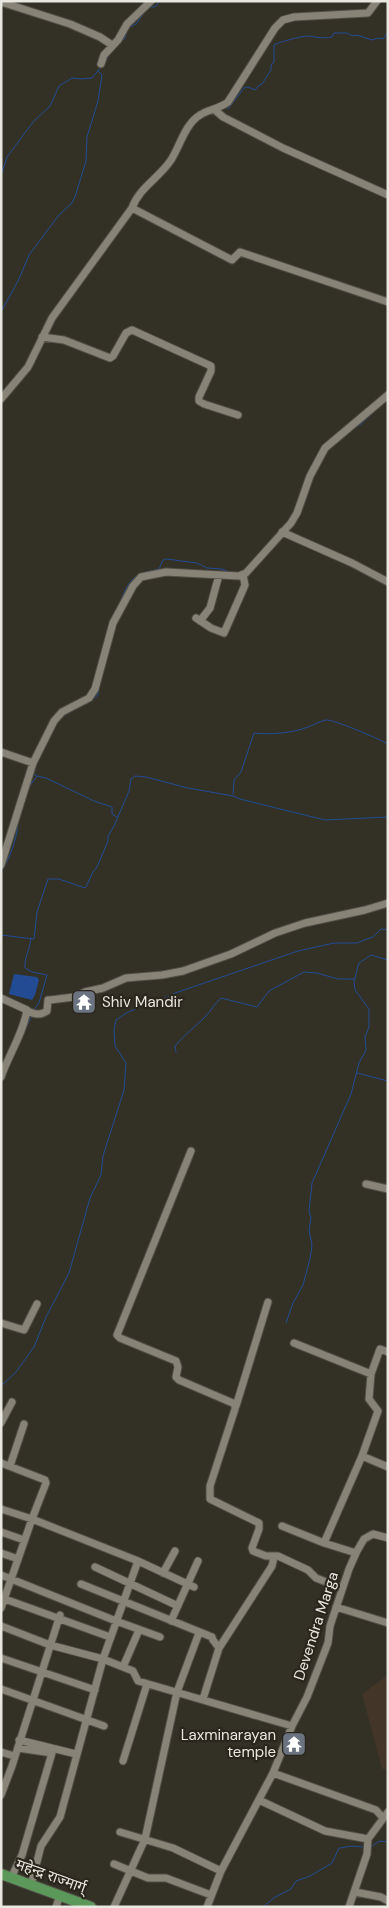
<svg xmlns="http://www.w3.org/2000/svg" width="389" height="1908" viewBox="0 0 389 1908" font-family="'DM Sans','Noto Sans Devanagari',sans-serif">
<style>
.education{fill:#433528}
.water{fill:#234b93}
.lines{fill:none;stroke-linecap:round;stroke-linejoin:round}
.stream{stroke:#234b93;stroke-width:1}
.minor-casing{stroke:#504e45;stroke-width:9}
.highway-casing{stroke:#504e45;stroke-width:12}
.minor{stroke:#878377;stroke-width:7}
.highway{stroke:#5c985a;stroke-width:10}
.labels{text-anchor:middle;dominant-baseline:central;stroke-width:4.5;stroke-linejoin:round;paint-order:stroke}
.poi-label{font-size:15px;fill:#e8e7e0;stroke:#2a261c;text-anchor:start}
.street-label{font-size:15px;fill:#e8e7e0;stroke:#2a261c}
</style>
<rect width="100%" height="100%" fill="#333026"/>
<!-- education -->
<path class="education" d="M388 1675V1769H382L362 1694Z"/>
<!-- water -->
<path class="water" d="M14 974 37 977 39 980 35 995 32 1000 9 994Z"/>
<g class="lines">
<!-- stream -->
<path class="stream" d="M149 7H155L160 1
M128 28 136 24 146 10
M113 50 125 38 126 34
M104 64 109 55
M228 109 244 88 248 87 255 90 258 86 262 84 271 70V65L274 62V45C279 42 302 36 308 36 317 37 323 39 332 37L334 33H347L353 36 357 35 372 40 378 38 383 39 388 32
M1 176 7 157 33 122 50 106 59 86 72 78 82 79 92 78 101 67
M1 312 19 279 29 255 59 215 71 204 75 197 86 161 87 137 98 101 102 75 98 71
M353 429 361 424 380 406
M327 452 335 444
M305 502 311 484
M121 600C130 577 135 574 159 569L163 560 167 559 197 563 207 568 222 569 229 572
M79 707 88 703 98 695 99 686
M60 719 69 712
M36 765 53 730
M37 776 46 778 94 801 112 807V814L117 817
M233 794 234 780 241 772 254 733C270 735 293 733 308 727 314 725 320 721 326 720 333 719 379 739 388 744
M21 812 29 787 37 776 32 773
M1 872C10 858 17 839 18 823
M1 935 34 939 37 912 48 879H59L85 888 86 887 93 872 97 867 108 841V836L114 826 129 791 131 779 135 776 146 777 188 788 233 796 240 799 325 820 388 817
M31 938C30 949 24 958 25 968L32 972 47 975 39 1003 33 1011
M20 1041 32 1015
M176 1052 175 1046C184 1035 195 1027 205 1017 211 1011 214 1004 221 998L257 1007 269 991 304 972 317 973 338 979H354
M357 1073 388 1081
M286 1323 293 1303 303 1285 310 1259 312 1245 309 1230 311 1218 309 1211 312 1183 351 1094 359 1063 366 1050 365 1037 369 1027V1009L355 990 354 982 358 966 359 963 371 955 388 960
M1 1386 16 1372 34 1347 46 1317 69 1273 90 1198 101 1175 103 1156 124 1090 126 1063 115 1046 114 1030 116 1020C133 1006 156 1004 175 993L298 951 334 943H357L367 939 373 937 381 929 388 930
M371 1847 379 1841 388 1842
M263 1907 275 1897 291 1889 296 1881 310 1876 332 1863 339 1848 352 1846 364 1847"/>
<defs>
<path id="minor" d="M1 2 70 24 100 37 112 45
M101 64 104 55 118 40 127 24 151 1
M215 110 223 117 283 148 388 195
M132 208 232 260 240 252 388 302
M42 337 64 340 110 358 113 356 126 333 132 330 211 366V371L199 397V401L204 404 238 415
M1 399 28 367 52 318 132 208C139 188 159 178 171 160 180 146 185 124 200 115 209 109 219 109 228 102L275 28 283 20 294 17 368 13 377 1
M282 532 352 563 388 582
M196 618 211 628 224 633 245 585 243 575
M200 621 210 608 219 575
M1 752 33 763
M1 865 33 763 54 721 62 712 89 698 95 689 113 623 133 586 141 577 166 572 239 576 246 573 291 523 297 513 310 476 325 448 388 395
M1 998 27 1010C23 1034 9 1054 1 1077
M27 1011C34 1014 40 1016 47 1011L48 1000H50L74 997 85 992 103 988 126 978 162 975 183 971 231 954 275 933 305 923 365 910 388 903
M191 1151 117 1335 120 1338 176 1361 178 1367 176 1377 179 1380 235 1404V1409L210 1486V1499L259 1523V1529L252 1548 253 1551 266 1556H278L308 1570 316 1578 342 1588
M366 1184 388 1189
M1 1323 24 1330 37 1304
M294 1343 371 1374
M236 1406 268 1302
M1 1423 12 1402
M362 1456 378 1411 369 1399 371 1374 380 1349 388 1352
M1 1463 45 1480 46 1483 32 1519 1 1608
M10 1466 24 1424
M1 1509 32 1519 138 1561 194 1587
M282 1526 324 1543
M1 1532 24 1540
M1 1553 18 1559
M356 1553 324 1543 362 1456 388 1467
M95 1567 178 1606
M163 1573 175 1551
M1 1575 116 1621 160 1637
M81 1584 212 1637 213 1640 219 1648
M2 1598 110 1637
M336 1607 388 1623
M171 1621 198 1561
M1 1626 50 1645 103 1659 133 1671 138 1681 292 1726
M1 1658 95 1690
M123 1667 139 1630
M1 1689 104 1726
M203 1699 219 1648 272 1566 274 1557
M19 1740 76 1754
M1 1752 14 1756
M123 1761 147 1684
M273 1773 376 1810 383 1818
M1 1795 12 1766 60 1615
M259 1800 325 1831 368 1839
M120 1832 173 1848 221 1871
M114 1864 148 1878H166L211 1895
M11 1878 22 1855 52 1753 18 1748 17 1751
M31 1885 41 1846 60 1817 103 1659 138 1561
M355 1892 381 1897 388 1901
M56 1907 60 1895
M114 1907 145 1839 177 1692 199 1633
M207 1907 221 1871 273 1773 292 1726 307 1697 328 1643 330 1626 349 1569 357 1551 364 1539 373 1534 388 1538
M349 1907 367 1854 368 1839 388 1812"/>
<path id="highway" d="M1 1874 91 1907"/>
</defs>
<!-- minor casing -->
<use href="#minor" class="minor-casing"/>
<!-- highway casing -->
<use href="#highway" class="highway-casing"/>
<!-- minor -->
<use href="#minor" class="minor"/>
<!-- highway -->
<use href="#highway" class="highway"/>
</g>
<!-- icons -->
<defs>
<symbol id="temple-square" viewBox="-11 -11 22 22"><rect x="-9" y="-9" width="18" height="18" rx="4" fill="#6b7280" stroke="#2a261c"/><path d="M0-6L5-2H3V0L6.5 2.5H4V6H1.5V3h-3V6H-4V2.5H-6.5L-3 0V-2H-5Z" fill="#fff"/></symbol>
</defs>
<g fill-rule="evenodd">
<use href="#temple-square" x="70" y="988" width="28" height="28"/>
<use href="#temple-square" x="280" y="1730" width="28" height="28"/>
</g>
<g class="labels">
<!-- poi labels -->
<g class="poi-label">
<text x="102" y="1002">Shiv Mandir</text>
<text x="276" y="1735" text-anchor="end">Laxminarayan<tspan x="276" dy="17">temple</tspan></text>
</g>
<!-- street labels -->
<g class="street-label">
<text transform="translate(316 1626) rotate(-72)">Devendra Marga</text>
<text transform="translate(51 1876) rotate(20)">महेन्द्र राज्मार्ग्</text>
</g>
</g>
<!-- border -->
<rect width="389" height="1908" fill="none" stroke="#e8e7e0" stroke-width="5"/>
</svg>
